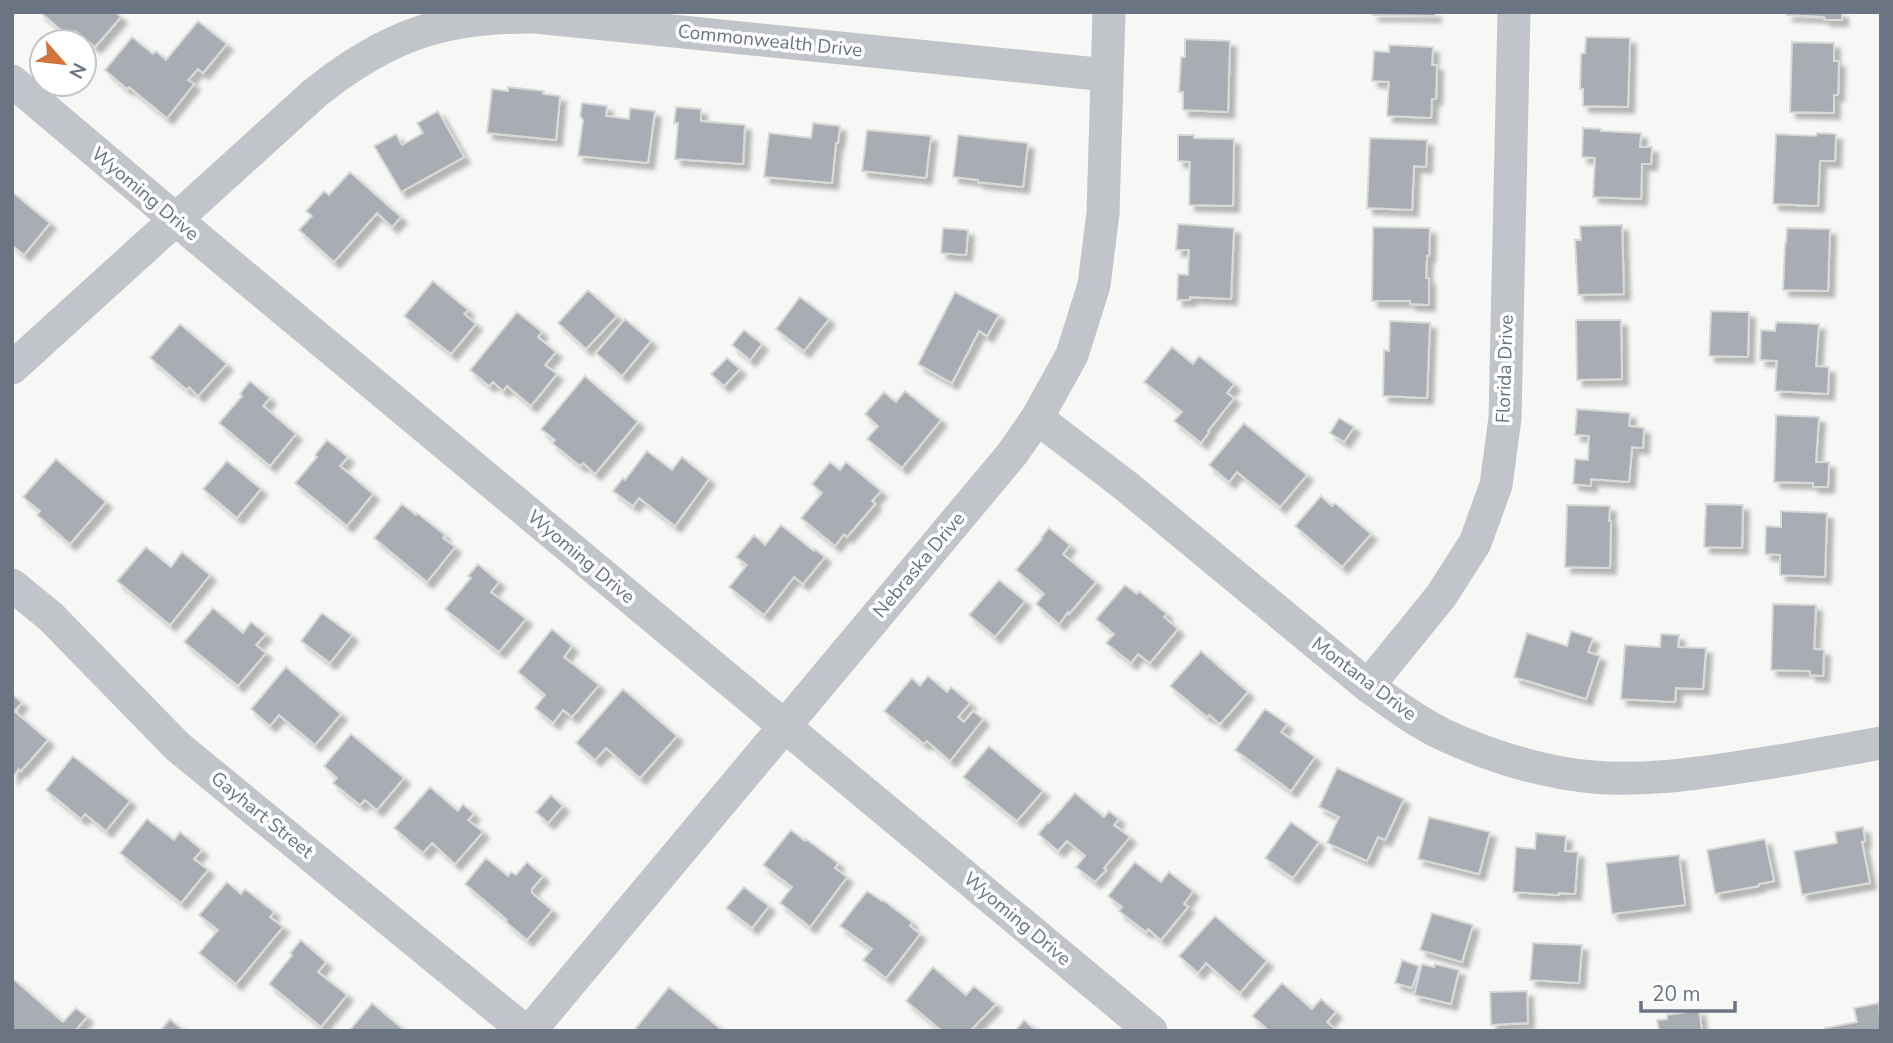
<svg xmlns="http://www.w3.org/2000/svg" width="1893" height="1043" viewBox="0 0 1893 1043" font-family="'Nunito Sans',sans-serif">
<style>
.building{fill:#a8adb4;stroke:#d9d9d8;stroke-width:2;filter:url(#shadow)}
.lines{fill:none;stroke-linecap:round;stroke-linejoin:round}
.minor{stroke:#c1c4c8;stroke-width:33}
.labels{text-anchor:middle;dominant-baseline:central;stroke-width:7;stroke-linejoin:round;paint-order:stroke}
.street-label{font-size:19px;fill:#6a7483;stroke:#fff}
</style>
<defs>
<filter id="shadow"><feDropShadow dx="6" dy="6" stdDeviation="2" flood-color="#0004"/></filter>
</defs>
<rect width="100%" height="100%" fill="#f7f8f5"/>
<!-- building -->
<path class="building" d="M40 12H115L121 17 95 47 75 31 70 38Z
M1373 12H1435V16L1373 15Z
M1787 12H1842V20H1825L1824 17 1787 15Z
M198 21 227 44 203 73 198 69 188 80 194 84 167 118 129 87 127 89 105 70 132 37 153 54 156 51 166 60Z
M1586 37 1630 38 1628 107 1583 106V89H1580L1581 54 1585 53Z
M1185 39 1230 41 1228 112 1183 110V92H1179L1181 57H1185Z
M1792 42 1834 43V61H1839L1838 95H1834V113L1790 112Z
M1389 45 1433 47 1432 65H1437L1436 99H1432L1431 118 1387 116 1389 82 1372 81 1374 51 1389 52Z
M508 87 544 91 543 94 560 96 556 140 487 133 492 89 508 91Z
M582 103 607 106 606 116 629 119 630 108 655 111 648 163 578 156 583 120 580 116Z
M676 107 701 109V121L745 125 743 164 675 159 678 123H674Z
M438 111 464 157 401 192 374 146 396 134 402 145 423 133 417 123Z
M813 123 840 126 838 143H836L832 183 764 177 769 133 811 138Z
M1583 128 1601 129V131L1641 133 1640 147H1652L1651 164H1642L1641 199 1593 197 1595 158 1582 157Z
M867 130 931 136 926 178 862 171Z
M1817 133 1836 134 1835 161H1820L1818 206 1773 204 1776 134 1816 136Z
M958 135 1028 143 1023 187 978 182V180L953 177Z
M1178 135H1194V138L1234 139 1233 206 1189 205 1190 162 1178 161Z
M1370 138 1427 140 1426 167 1414 166 1412 210 1367 208Z
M350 172 401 217 392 227 377 213 334 262 299 230 312 216 306 211 324 191 329 195Z
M12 192 50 223 24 255 12 245Z
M1178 224 1234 228 1231 299 1190 297V300H1177L1178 274 1188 275 1189 250H1176Z
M1622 225 1624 294 1578 295 1575 240H1581L1580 226Z
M1373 227 1430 228 1429 256H1427L1426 278H1429V305L1410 304V301H1372Z
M943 228 968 230 966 255 941 253Z
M1787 228 1830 229 1828 291 1783 290 1785 243H1786Z
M433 281 468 310 464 314 476 324 451 354 404 316Z
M588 290 617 316 586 349 558 323Z
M955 292 999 315 987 336 979 331 952 383 918 364Z
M800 297 829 319 804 351 776 329Z
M1711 311 1749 312 1748 357 1709 356Z
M517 312 542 332 538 337 556 352 545 365 557 374 531 406 507 386 503 391 493 382 489 386 470 370Z
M625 319 651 341 622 376 596 353Z
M1576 320H1621L1622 379 1577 380Z
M1390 321 1430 323 1427 398 1383 396 1384 350 1389 351Z
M1776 322 1819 324 1816 366 1829 367 1828 394 1775 391 1777 361 1760 360 1761 330 1775 331Z
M180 324 227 364 198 396 189 387 187 390 150 358Z
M744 330 762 344 750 360 732 345Z
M1172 347 1193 364 1199 356 1234 384 1227 393 1234 398 1208 431 1209 432 1201 443 1174 421 1182 412 1144 382Z
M727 358 740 369 724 386 711 374Z
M585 376 638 422 595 474 583 463 580 466 552 443 555 440 541 429Z
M250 381 270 398 263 406 296 434 270 466 219 423 242 396 240 394Z
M905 391 941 420 902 468 867 439 878 426 865 414 884 392 896 402Z
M1577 409 1630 413 1629 426 1644 428 1643 448 1632 447 1629 482 1591 479V486L1573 484 1575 459 1588 460 1589 436 1575 435Z
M1776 415 1819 417 1816 462H1829L1828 487H1813V483L1774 482Z
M1339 418 1354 427 1344 442 1330 433Z
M1244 423 1307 475 1280 507 1237 472 1229 482 1209 465Z
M327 440 348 457 340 466 373 494 347 526 295 483 317 457 315 455Z
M647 451 672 470 682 457 709 479 675 526 639 498 633 506 613 491 623 478 625 480Z
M56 459 106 502 70 544 37 515 40 511 23 497Z
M227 461 261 489 237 518 203 489Z
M830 462 840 470 846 462 881 491 872 501 875 504 847 537 844 534 835 546 801 518 822 493 812 484Z
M1321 496 1332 506 1335 503 1371 534 1342 567 1295 526Z
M402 504 416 515 417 513 445 535 443 538 455 547 427 582 374 538Z
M1706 504 1743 505 1742 548 1704 547Z
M1567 505 1610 506 1609 521H1611L1610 568 1565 567Z
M1781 511 1827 513 1825 577 1780 575V555L1765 554 1766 526 1781 527Z
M781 525 814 551 815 549 825 557 803 584 794 577 764 615 729 587 747 565 736 557 754 535 765 545Z
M1049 528 1070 545 1063 554 1096 582 1069 614 1068 612 1059 624 1036 604 1044 594 1016 570 1042 539 1041 538Z
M146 547 171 567 182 552 210 575 170 625 117 581Z
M478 564 499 582 491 592 526 619 499 652 445 609 471 578 468 576Z
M999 580 1025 601 995 637 969 615Z
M1125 585 1137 594 1139 591 1167 614 1164 617 1178 629 1150 663 1138 654 1131 663 1106 643 1114 634 1096 619Z
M1773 604 1816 605 1814 649 1824 650 1823 676 1810 675V671L1771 670Z
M213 608 243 633 251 622 266 634 256 645 266 653 238 686 184 642Z
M322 613 352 635 330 663 301 641Z
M552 629 572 646 564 657 599 685 572 717 563 710 553 723 535 708 545 695 518 672Z
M1571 631 1593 638 1588 652 1600 656 1586 699 1514 677 1527 633 1567 646Z
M1661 634 1679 635 1678 647 1706 648 1703 689 1676 688 1675 702 1621 699 1625 645 1660 647Z
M1201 651 1248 692 1220 724 1209 715 1207 717 1170 686Z
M286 667 341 714 315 745 279 715 270 726 251 709Z
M928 676 947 692 951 687 970 703 958 717 964 722 973 711 983 719 950 761 927 741 924 744 884 711 912 678 920 686Z
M623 689 677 736 640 778 606 748 595 760 576 743Z
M12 694 22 703 14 711 48 740 21 771 19 769 12 778Z
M1265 709 1287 724 1281 732 1315 757 1291 791 1235 750Z
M351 734 404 778 377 810 365 800 360 805 333 783 337 778 324 766Z
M989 746 1043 791 1017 821 963 777Z
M73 756 130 801 106 831 85 814 81 819 46 790Z
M1337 768 1404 799 1385 840 1378 837 1367 861 1327 843 1339 817 1319 807Z
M430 787 458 811 463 804 474 814 468 820 483 832 455 864 432 843 423 853 394 828Z
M1075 793 1104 817 1109 811 1119 819 1114 825 1130 837 1104 868 1106 870 1095 882 1076 867 1085 856 1067 841 1058 851 1038 834 1048 822 1049 823Z
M551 795 563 806 548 823 536 812Z
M1429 817 1490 832 1479 874 1418 859Z
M147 819 174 840 180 832 202 850 194 859 208 870 181 903 120 853Z
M1291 822 1319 842 1293 878 1265 858Z
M1863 827 1865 841 1862 842 1870 883 1802 895 1794 851 1837 843 1835 832Z
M791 830 805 841 806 839 838 863 835 868 847 877 810 927 780 903 792 887 763 865Z
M1536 833 1566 836 1565 851 1578 852 1575 894 1559 893V895L1513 892 1516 847 1535 849Z
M1765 839 1774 881 1759 884V886L1715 894 1707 850Z
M1679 855 1685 905 1612 914 1606 863Z
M486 858 508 876 511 872 516 875 527 862 543 876 532 889V893L552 910 527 940 506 922 507 920 465 884Z
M1135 862 1161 882 1169 872 1193 891 1184 904 1188 907 1161 940 1148 929 1146 932 1119 911 1122 907 1108 896Z
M227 882 241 894 245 889 274 912 270 917 283 927 236 984 199 953 218 930 199 915Z
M744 887 769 906 752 928 726 908Z
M867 891 882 901 883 900 912 922 910 926 920 934 886 978 863 960 872 949 840 926Z
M1432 913 1473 925 1462 962 1420 950Z
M1215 916 1267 961 1240 993 1206 963 1198 973 1179 956Z
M301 940 326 962 318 972 347 995 321 1027 269 984 292 955 290 953Z
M1533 943 1582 945 1579 983 1530 980Z
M1402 960 1419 966 1412 988 1395 983Z
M1422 964 1434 967 1435 964 1459 970 1451 1004 1414 995Z
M933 967 966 995 974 986 996 1004 970 1031H942L906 1001Z
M12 978 63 1022 76 1008 87 1017 75 1031H12Z
M1282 983 1312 1009 1321 999 1336 1012 1327 1022 1335 1029 1334 1031 1264 1030 1266 1028 1252 1016Z
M669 987 722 1030 721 1031H638L635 1029Z
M1527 991 1528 1023 1491 1025 1490 992Z
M372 1003 405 1031H349Z
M1879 1003 1881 1031H1826L1825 1028 1857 1022 1854 1008Z
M1699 1010 1702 1031H1659L1657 1020 1667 1019V1015Z
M170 1019 184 1031H160Z
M1024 1020 1036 1031H1015Z"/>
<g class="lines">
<!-- minor -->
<path class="minor" d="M12 81 205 244 1151 1031
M12 368 315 93C386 36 443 16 535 17L1107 75
M1037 418 1126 486 1368 686C1393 704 1417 722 1444 735 1490 756 1541 772 1592 777 1640 781 1687 775 1734 768 1783 761 1832 752 1881 743
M12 585 51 617 178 747 525 1031
M1368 686 1441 596 1475 543 1496 485 1505 418 1514 12
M530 1031 1012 454 1037 418 1072 355 1094 285 1103 213 1109 12"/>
</g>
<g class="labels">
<!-- street labels -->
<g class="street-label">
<text transform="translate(770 41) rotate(6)">Commonwealth Drive</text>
<text transform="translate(145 194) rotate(40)">Wyoming Drive</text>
<text transform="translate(1505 369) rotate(-88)">Florida Drive</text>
<text transform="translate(581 557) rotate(40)">Wyoming Drive</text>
<text transform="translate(919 565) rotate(-50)">Nebraska Drive</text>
<text transform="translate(1364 679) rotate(37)">Montana Drive</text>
<text transform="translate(262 815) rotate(39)">Gayhart Street</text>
<text transform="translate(1017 919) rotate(40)">Wyoming Drive</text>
</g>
</g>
<!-- border -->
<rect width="1893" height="1043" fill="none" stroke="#6a7483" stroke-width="28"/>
<!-- north arrow -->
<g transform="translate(63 63) rotate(118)"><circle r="33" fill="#ffffff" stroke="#c3c7cd" stroke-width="2"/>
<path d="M0-5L12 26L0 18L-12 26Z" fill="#d2733b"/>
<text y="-10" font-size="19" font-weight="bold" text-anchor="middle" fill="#6a7483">N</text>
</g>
<!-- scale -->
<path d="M1641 1001v10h94v-10" fill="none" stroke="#6a7483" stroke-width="3.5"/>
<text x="1652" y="1001" font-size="21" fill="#6a7483" stroke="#ffffff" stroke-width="5" paint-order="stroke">20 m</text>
</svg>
